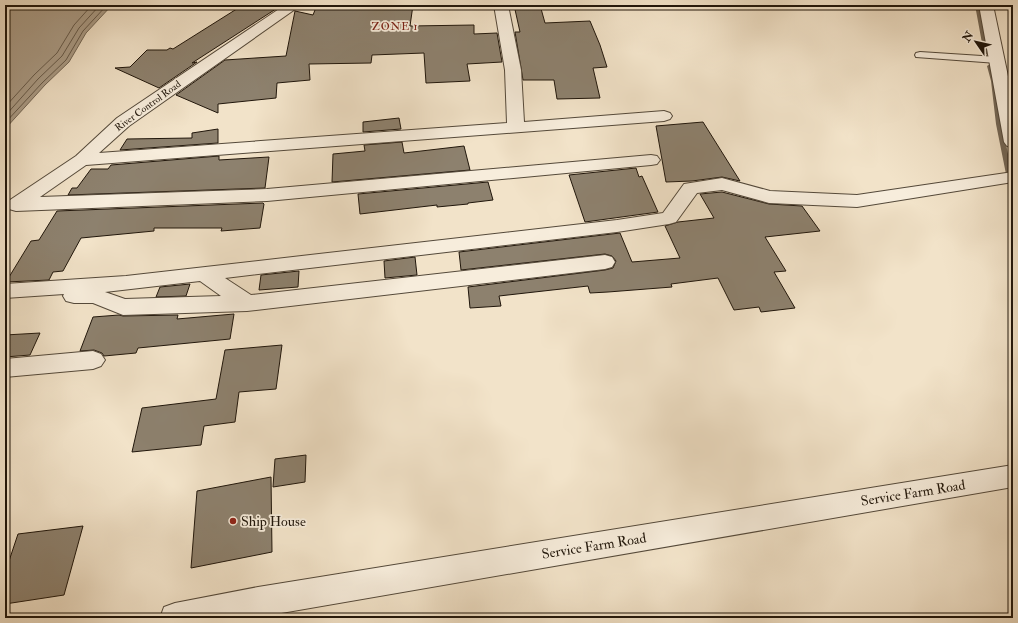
<svg xmlns="http://www.w3.org/2000/svg" width="1018" height="623" viewBox="0 0 1018 623" font-family="'IM FELL Double Pica',serif">
<style>
.water{fill:#ab9d88;stroke:#736756}
.lines{fill:none;stroke-linecap:round;stroke-linejoin:round}
.shore{stroke:#665a4a;stroke-width:1}
.stream{fill:#736756;fill-rule:evenodd}
.building{fill:#8d816e;stroke:#20160b}
.service-casing{stroke:#54493a;stroke-width:2}
.minor-casing{stroke:#54493a;stroke-width:2}
.service{fill:#f7eddc;fill-rule:evenodd}
.minor{fill:#f7eddc;fill-rule:evenodd}
.poi-dot{fill:#8f2418;stroke:#f7eddc;stroke-width:1.5}
.labels{text-anchor:middle;dominant-baseline:central;stroke-width:3.5;stroke-linejoin:round;paint-order:stroke}
.far-street-label{font-size:10px;fill:#20160b;stroke:#f7eddc}
.far-neighbourhood-label{font-size:11px;letter-spacing:1px;fill:#7a1f14;stroke:#f7eddc}
.near-street-label{font-size:14px;fill:#20160b;stroke:#f7eddc}
.near-poi-label{font-size:14px;fill:#20160b;stroke:#f7eddc;text-anchor:start}
</style>
<rect width="100%" height="100%" fill="#f2e3c9"/>
<filter id="stains"><feTurbulence type="fractalNoise" baseFrequency=".005" numOctaves="4"/><feColorMatrix values="0 0 0 0 .2 0 0 0 0 .09 0 0 0 0 .02 0 0 0 .5 -.17"/></filter>
<radialGradient id="worn" r=".72"><stop offset=".6" stop-color="#630" stop-opacity="0"/><stop offset="1" stop-color="#630" stop-opacity=".3"/></radialGradient>
<!-- water -->
<path class="water" d="M5 5H112L86 33 69 62 45 85 5 129Z"/>
<g class="lines">
<!-- shore -->
<path class="shore" d="M5 107 34 75 57 53 74 25 92 5
M5 116 38 79 62 56 79 28 100 5
M5 123 42 83 66 60 83 31 107 5"/>
<!-- stream -->
<path class="stream" d="M975 5H979L989 55 984 54Z
M990 64 993 66 997 81 1002 124 1012 174 1009 176 1006 174 996 124 991 81 987 66Z
M1011 181H1013V198L1010 196 1008 183Z"/>
</g>
<!-- building -->
<path class="building" d="M243 5H282L192 63 197 62 159 88 115 68 130 67 147 50H167L170 48 173 49Z
M317 5H413L410 26 474 25V34L497 33 502 62 467 64 470 81 426 83 424 53 372 55 371 63 309 64 310 80 277 83 276 98 218 104V113L176 95 225 60 286 56 295 11 313 15Z
M514 5H540L545 23 590 21 600 45 607 67 593 68 600 98 557 99 554 80H523L515 32H520Z
M399 118 401 129 363 132V122Z
M703 122 740 181 722 177 692 181 666 182 656 126Z
M218 129V143L120 150 127 139 192 138V133Z
M402 142 404 153 464 146 470 170 332 182 333 154 365 151 364 145Z
M219 156V160L269 157 265 188 68 195 72 188H77L91 169H108L111 165Z
M636 168 639 177 642 176 658 212 585 222 569 175Z
M488 182 493 200 468 203V204L437 207V205L360 214 358 194Z
M722 192 769 204 802 206 820 231 765 237 786 271 774 272 795 308 761 312 759 307 734 310 718 278 671 284 672 287 608 292 590 293 588 286 499 296 501 306 470 308 468 287 605 270 613 268 616 261 612 256 605 254 461 270 459 252 620 233 632 262 680 258 665 226 678 222 714 218 700 194Z
M263 203 264 204 260 228 221 231 222 228H154V231L81 238 63 271 53 272 49 280 6 282 31 241 39 240 57 211Z
M415 257 417 275 385 278 384 261Z
M299 271 298 287 259 290 261 275Z
M190 284 186 296 156 297 160 287Z
M234 314 230 339 138 348 136 353 104 356 102 353 94 350 80 351 93 317 119 315 123 316 178 315 177 319Z
M40 333 30 355 5 357V335Z
M282 345 276 389 239 392 235 422 204 426 201 445 132 452 142 408 216 399 225 350Z
M306 455 305 482 273 487 275 459Z
M271 477 272 552 191 568 197 491Z
M83 526 64 595 5 604V573L18 534Z"/>
<g class="lines">
<defs>
<path id="service" d="M920 52 997 57 1002 60 997 63 916 57 915 55 916 53Z"/>
<path id="minor" d="M285 5H301L129 126 99 153 507 123 505 70 494 5H508L521 70 524 122 664 111 670 113 672 116 670 119 664 121 86 165 40 197 267 189 651 155 657 156 660 160 657 164 651 165 267 201 16 211 9 209 7 205 10 200 76 156 117 118Z
M979 5H993L1013 100V147L1007 146 1004 142Z
M1013 172V182L857 207 769 203 722 190 697 193 676 222 669 224 617 232 225 278 251 295 605 255 612 257 615 262 612 267 605 269 247 311 123 315 93 303H74L66 301 63 296 64 294 5 298V284L126 276 617 220 663 213 684 184 722 178 770 191 857 195ZM200 281 221 296 125 299 105 292Z
M93 351 101 354 105 360 101 366 93 369 5 377V359Z
M1013 465V487L252 618H160L164 607 175 603 258 587Z"/>
</defs>
<!-- service casing -->
<use href="#service" class="service-casing"/>
<!-- minor casing -->
<use href="#minor" class="minor-casing"/>
<!-- service -->
<use href="#service" class="service"/>
<!-- minor -->
<use href="#minor" class="minor"/>
</g>
<!-- markers -->
<circle class="poi-dot" cx="233" cy="521" r="4"/>
<g class="labels">
<!-- far-street labels -->
<g class="far-street-label">
<text transform="translate(148 106) rotate(-36)">River Control Road</text>
</g>
<!-- far-neighbourhood labels -->
<g class="far-neighbourhood-label">
<text x="395" y="26">ZONE 1</text>
</g>
<!-- near-street labels -->
<g class="near-street-label">
<text transform="translate(913 493) rotate(-9)">Service Farm Road</text>
<text transform="translate(594 546) rotate(-9)">Service Farm Road</text>
</g>
<!-- near-poi labels -->
<g class="near-poi-label">
<text x="241" y="521">Ship House</text>
</g>
</g>
<!-- margin -->
<rect width="1018" height="623" fill="none" stroke="#f2e3c9" stroke-width="20"/>
<rect x="6" y="6" width="1006" height="611" fill="none" stroke="#20160b" stroke-width="2"/>
<rect x="10" y="10" width="998" height="603" fill="none" stroke="#20160b"/>
<!-- north arrow -->
<g transform="translate(976 42) rotate(304)" stroke="#f7eddc" stroke-width="3" paint-order="stroke">
<path d="M0-3L7 15L0 10L-7 15Z" fill="#20160b"/>
<text y="-6" font-size="11" font-weight="bold" text-anchor="middle" fill="#20160b">N</text>
</g>
<rect width="100%" height="100%" filter="url(#stains)"/>
<rect width="100%" height="100%" fill="url(#worn)"/>
</svg>
